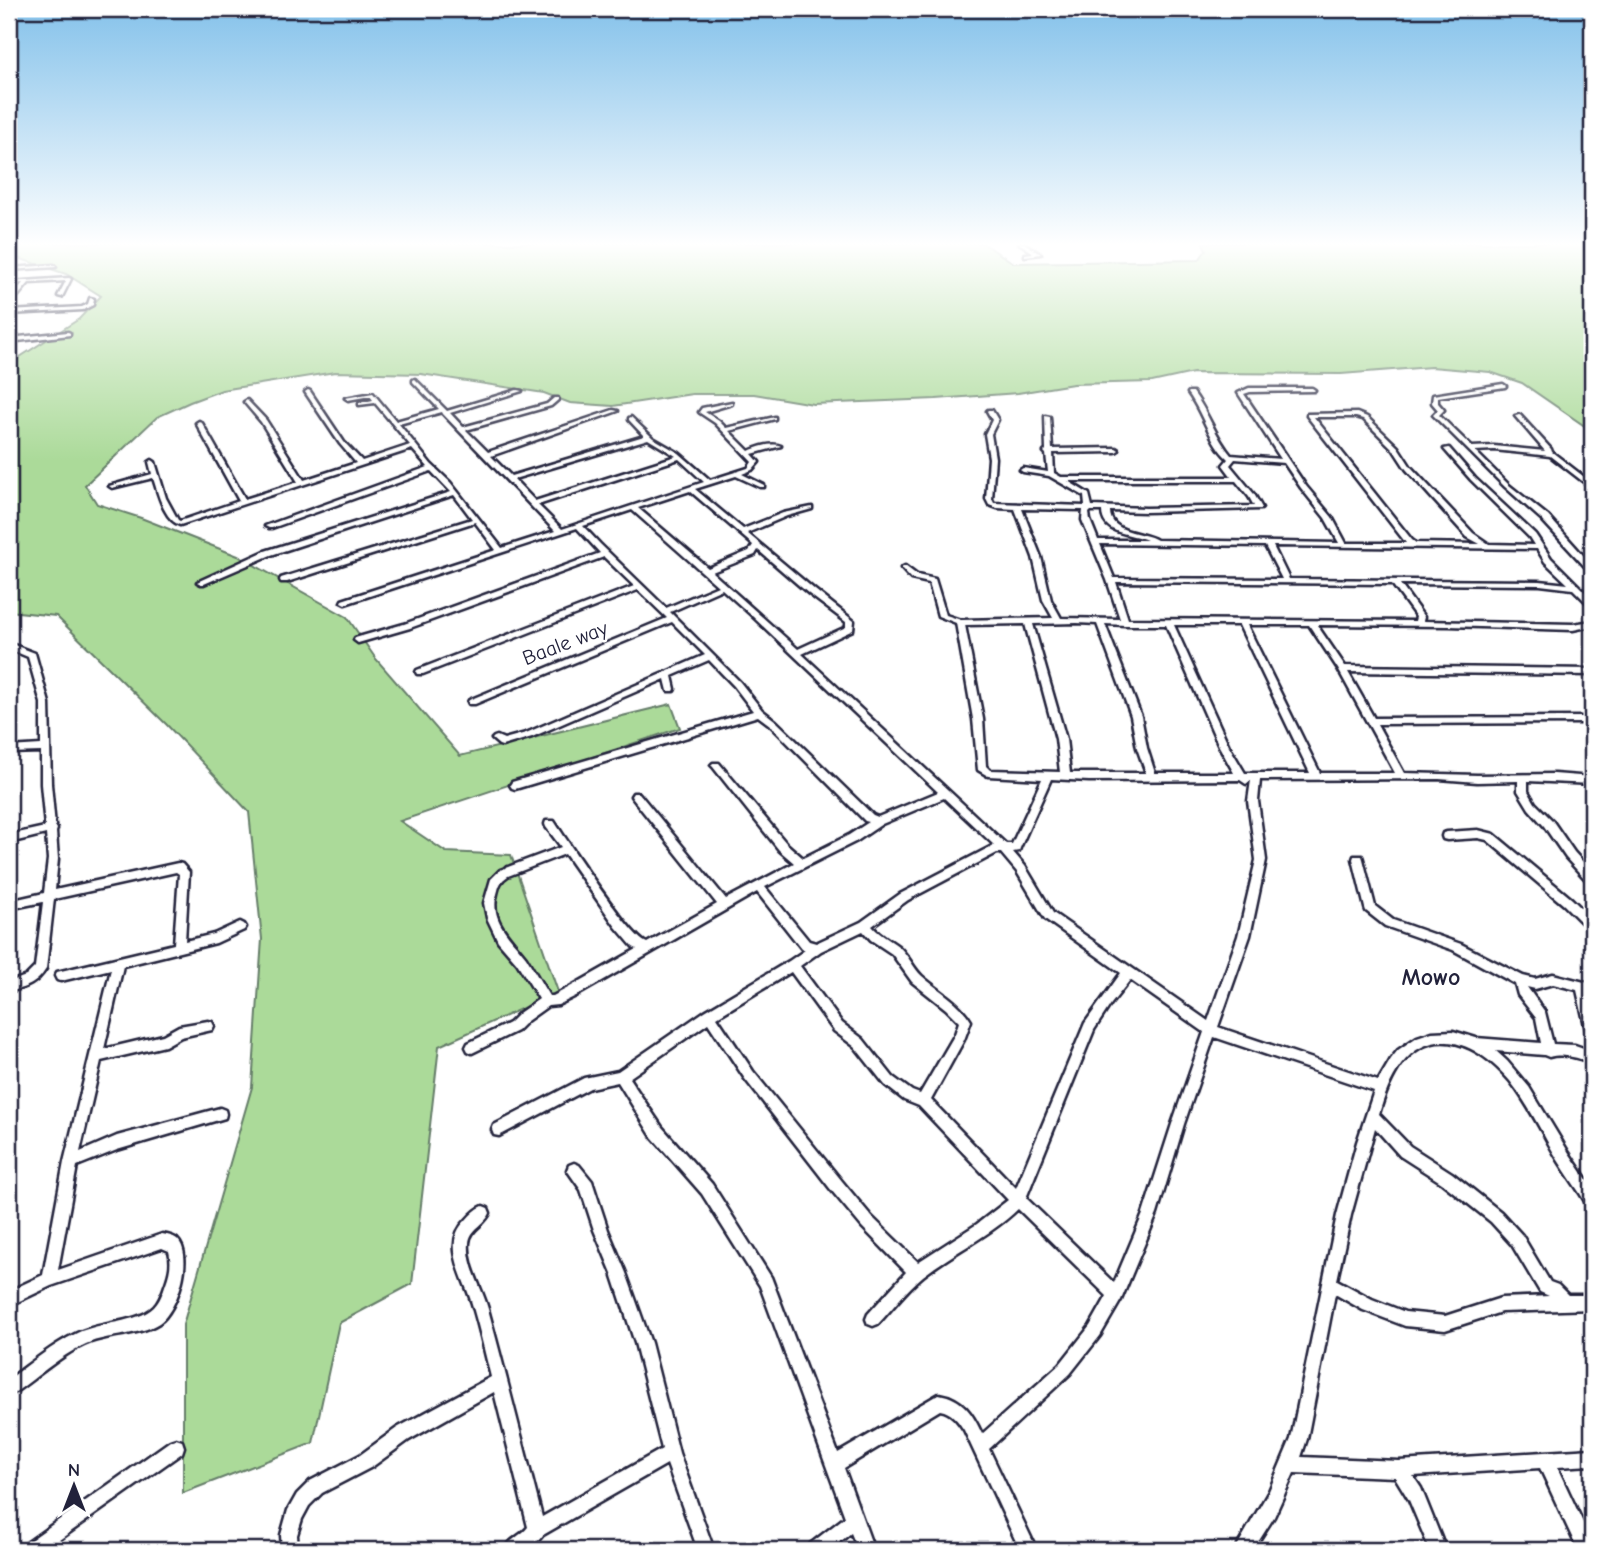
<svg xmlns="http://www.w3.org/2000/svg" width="1601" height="1559" viewBox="0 0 1601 1559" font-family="'Comic Neue',sans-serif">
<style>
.green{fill:#abda99;stroke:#667e6a;stroke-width:2}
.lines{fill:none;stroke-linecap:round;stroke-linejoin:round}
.minor-casing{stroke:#22223b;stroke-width:5}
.minor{fill:#fff;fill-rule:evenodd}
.labels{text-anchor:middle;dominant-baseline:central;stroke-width:5;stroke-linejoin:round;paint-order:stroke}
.street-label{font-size:21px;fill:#22223b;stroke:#fff}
.quarter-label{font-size:24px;font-weight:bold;fill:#22223b;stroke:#fff}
</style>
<rect width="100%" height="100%" fill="#fff"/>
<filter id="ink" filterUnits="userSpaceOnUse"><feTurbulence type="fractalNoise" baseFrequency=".0143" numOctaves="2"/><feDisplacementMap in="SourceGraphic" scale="14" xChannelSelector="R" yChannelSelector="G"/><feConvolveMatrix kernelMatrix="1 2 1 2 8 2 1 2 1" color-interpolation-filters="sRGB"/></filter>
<g filter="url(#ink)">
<!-- green -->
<path class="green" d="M17 243H982L1014 263 1199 260 1206 250 1203 243H1592V431L1522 383 1490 372 1431 367 1341 374 1193 373 1152 382 1073 384 1018 393 936 399 813 404 754 394H692L613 406 570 403 544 393 421 374 335 372 222 390 190 402 157 417 85 485 97 504 141 518 238 556 347 617 376 659 460 756 671 704 680 728 400 821 446 852 511 855 558 992 439 1046 412 1284 339 1323 313 1443 183 1493V1325L252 1087 262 939 249 812 167 725 56 616 9 611V364L79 319 101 296 66 274 15 257Z"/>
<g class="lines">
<defs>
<path id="minor" d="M1019 243H1024L1041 254 1025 256V254L1034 253Z
M9 255H13V256L9 257Z
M54 265 56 267 9 270V268Z
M69 278 71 279 62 297 58 296 66 281 29 283 18 296 9 298V296L14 294 23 283 9 284V282Z
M90 298 94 299 93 305 83 310 9 314V311L82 307 88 304Z
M68 332 70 333V335L9 342V338Z
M415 379 447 411 517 390 522 391 450 413 463 427 547 404 554 398H558V400L551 406 466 430 488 452 613 410 618 411 491 456 511 476 644 436 629 420V418L631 417 653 438 679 453 710 480 748 468 752 462 715 423 700 413 699 412 702 408 732 402V404L705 412 719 421 726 428 775 417V419L729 431 749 451C758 447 772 442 781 446L752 454 759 462 752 470 742 474 764 485V487H760L736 476 695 489 743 529 783 513 812 507V509L787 516 747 533 815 590 854 621 853 630 802 654 1006 844H1012L1042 779 988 776 978 770 973 719 956 623 938 616 929 583 911 579 901 568 905 566 917 575 935 579 946 615 961 620 1053 618 1043 600 1033 557 1015 509 997 508 989 505 986 499 989 458 985 434 992 420 987 411 988 410H992L998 420 991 434 995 458 992 499 994 503 1085 506 1084 496 1049 476 1023 472 1020 470 1023 468 1048 472 1046 454 1044 452 1046 450 1045 416 1050 417 1052 449 1116 448 1119 450 1116 452 1053 453 1054 473 1061 477H1232L1223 465 1228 459C1210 443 1203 413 1188 393L1189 392H1193C1208 412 1215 436 1231 455L1281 459 1238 393 1249 388H1312L1315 390 1314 391 1250 392 1244 394 1306 486 1332 517 1346 543H1406L1307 416V414L1357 413 1367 417 1398 447 1411 467 1473 533 1489 544 1534 545 1529 537 1471 480 1444 449 1449 448 1475 478 1535 534 1551 558 1592 599V605H1589L1573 589 1540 585 1400 584 1424 617 1423 621 1573 624 1592 621V626L1573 630 1449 626 1317 625 1345 666 1592 669V675L1348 672 1374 718 1592 717V723L1377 724 1404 773 1477 775 1554 774 1592 777V784L1528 781V791L1535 803 1552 820 1574 852 1592 872V883L1588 882 1566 858 1544 826 1529 809 1518 791V781L1477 782 1439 779 1260 780 1258 801 1266 860 1250 936 1218 1027 1378 1081 1391 1059 1398 1050 1417 1037 1432 1032 1453 1031 1476 1038 1541 1043 1536 1018 1518 995 1515 984 1453 950 1385 926 1366 911 1365 908 1353 859 1354 856H1362L1363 859 1375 906 1393 920 1461 944 1523 976 1535 979 1553 974 1592 984V994H1590L1592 1005V1036L1588 1034 1586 1030 1577 990 1553 984 1535 989 1527 987 1545 1012 1553 1044 1575 1045 1592 1051V1063C1578 1058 1564 1053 1549 1057L1544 1055 1496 1051 1507 1061 1529 1087 1569 1153 1592 1187V1207L1587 1205C1578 1189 1567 1175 1558 1160 1542 1133 1529 1105 1510 1081 1481 1047 1435 1021 1401 1065 1390 1080 1384 1097 1379 1114L1410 1146 1452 1173 1501 1212 1522 1235 1550 1282 1558 1285 1568 1295H1592V1309L1501 1312 1445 1330 1405 1326 1363 1310 1335 1294 1307 1439 1301 1457 1399 1461 1592 1449V1465L1557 1467 1592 1542V1550H1578L1540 1468 1413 1476 1421 1488 1446 1550H1430L1409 1500 1395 1477 1294 1473 1274 1517 1253 1550H1235L1269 1491 1291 1439 1337 1215 1357 1142 1374 1091 1214 1037 1184 1124 1157 1214 1121 1300 1100 1336 1070 1374 989 1449 1037 1550H1020L964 1430C958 1421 952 1412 940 1410L844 1468 874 1550H858L851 1533 830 1550H808L810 1544 845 1517 760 1286 702 1194 652 1137 618 1082 590 1088 499 1136 494 1135 492 1130 494 1125 584 1078 618 1071 705 1011 789 961 805 950 801 948 757 892 576 996 558 1005 548 1006 527 1021 517 1031 472 1053 468 1051 466 1047 468 1043 509 1023 519 1013 539 999 517 963 498 941 487 918 484 903 491 879 500 870 561 847 546 827 545 824 546 821H554C569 843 629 936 647 943L717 904 633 799 631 796 633 793H639L726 899 794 863 779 850 713 767 711 765 713 763H719L787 844 803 858 849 835 869 822 865 821 770 725 758 716 515 789 512 788 510 785 512 782 753 711 734 686 709 660 672 676 675 689 674 691H668L665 679 532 737 502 746 499 745 492 739 494 737 497 736 504 739 526 733 705 655 672 622 475 704H469L468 702 469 700 667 618 638 590 423 674H417L416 672 417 670 634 586 604 557 410 628 358 643 354 640 355 638 404 624 600 553 577 528 345 604 341 602 342 600 496 550 475 522 287 582H281L280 580 281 578 472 519 454 495 271 555 204 584H201L197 582 265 551 451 492 431 471 272 528H269L265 526 428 467 412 449 180 525C164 520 158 493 153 478L112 488 109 486 152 474 149 462 152 460 155 462 166 498 178 520 180 521 239 501 196 423 199 421 202 423 245 499 298 482 261 422 244 402 247 400 266 420 304 480 356 463 340 444 305 392 308 390 310 391 344 442 362 461 410 445 375 403 359 405V403L373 400 370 396 348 400 345 398 373 393 396 421 439 409 413 382V380ZM442 412 443 414 555 531 502 548 450 482 431 464 399 424ZM1314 417H1356L1363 419 1393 449 1406 469 1430 496 1467 537 1480 544 1416 543 1412 540ZM648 439 676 456 535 501 514 479ZM679 459 704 482 562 529 538 505ZM1235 459 1284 463 1301 488 1325 518 1339 543 1157 540C1143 531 1110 534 1110 511L1146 512 1261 509 1262 508 1254 494 1230 465ZM1068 481H1236L1249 497 1254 506 1146 508 1092 506 1089 494ZM690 491 753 545 749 551 708 568 638 508ZM1022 509 1083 510 1082 520 1107 580 1120 619 1061 618 1051 600 1041 557ZM632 510 718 586 666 608 600 544 583 526ZM1091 511H1102C1102 535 1131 533 1147 540H1098L1090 520 1089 513ZM1100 544 1265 546 1282 579 1114 578ZM1273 546 1537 549 1545 562 1568 584 1540 581 1289 579ZM758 550 809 594 846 622V627L798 649 712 572 755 555ZM1116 582 1392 584 1416 617 1415 621 1128 619ZM722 589 751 615 938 792 878 817 873 815 776 721 762 710 740 682 670 612ZM1077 623 1097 624 1131 716 1137 748 1146 773H1070L1066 739 1033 624ZM1025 624 1056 739 1060 772 990 770 986 766 983 719 965 625ZM1105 624 1125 625H1166L1219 746 1234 773H1155L1147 748 1141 716ZM1174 625H1239L1310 773H1245L1229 746ZM1247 625H1309L1338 669 1395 773H1320ZM1051 779 1089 781 1240 780 1246 784 1251 780 1248 801 1256 860 1238 936 1208 1021 1053 913 1025 866 1013 852 1019 851 1020 848ZM944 798 994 845 900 894 861 922 816 943 809 941 765 887 857 841 882 824ZM997 853H1001L1017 872 1045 919 1121 973 1085 1023 1016 1188 931 1100 964 1040 971 1021C960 1002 939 991 922 976 913 968 908 954 898 946 889 939 880 935 872 926L908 900ZM565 854 616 927 633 947 637 949 568 988 553 996H549C541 983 534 970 526 957 512 938 489 921 497 894 499 886 500 881 508 876ZM863 931 871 940 892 954 912 982 946 1009 959 1022 955 1034 920 1094 912 1091 893 1077 863 1039 842 1023 800 966 821 951ZM791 972 834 1031 855 1047 885 1085 904 1100 919 1106 1008 1200 977 1224 918 1262 872 1217 842 1181 753 1071 717 1017ZM1130 980 1204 1032 1172 1124 1143 1214 1114 1283 1026 1198 1094 1030 1111 1004ZM708 1023 745 1079 832 1191 862 1227 906 1272 868 1314 866 1319 868 1324 873 1326 878 1324C893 1308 906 1290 923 1276 954 1252 990 1236 1018 1209L1107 1296 1090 1326 1060 1364 982 1434C973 1414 963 1398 939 1394L838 1453 771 1277 712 1184 662 1127 629 1078ZM1375 1128 1400 1156 1442 1183 1491 1222 1512 1245 1540 1292 1549 1296 1501 1298 1445 1316 1405 1312 1372 1299 1337 1280 1351 1215Z
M1503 384 1506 386 1505 387 1438 397V403L1444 410 1439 415 1472 447 1494 446 1545 451 1515 416 1520 415 1551 449 1552 452 1592 483V488L1590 487 1550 456 1494 450 1475 451 1509 485 1548 516 1592 565V571H1589L1542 520 1505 487 1433 415 1438 410 1432 403 1433 395Z
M9 643 35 653 49 703 51 784 55 826 57 829 56 832 58 859 55 890 178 863 182 864 189 872 185 941 214 934 240 922 244 924 246 927 244 930 216 943 123 966 104 1049 163 1035 179 1026 208 1021 212 1022 214 1026 212 1030 181 1037 165 1046 101 1061 80 1152 117 1136 220 1108 225 1110 226 1114 225 1118 117 1150 77 1166 58 1270 162 1234C167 1235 173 1236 177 1239 195 1256 177 1311 159 1323 138 1336 113 1334 91 1342 64 1352 38 1377 14 1393L9 1396V1379C31 1363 52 1345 77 1333 99 1322 138 1323 154 1307 160 1301 163 1292 166 1283 170 1272 172 1263 169 1251L162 1248 51 1286 9 1306V1291L43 1275 64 1162 111 969 61 981 57 980 55 976 57 972 61 971 174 944 179 874 176 872 54 899 46 969C36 985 26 987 9 992V982L26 976 35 967 43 902 9 909V901L44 893 48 859 46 834 9 843V835L45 827 41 784V752L9 753V747L41 745V703L28 657 9 649Z
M1478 830 1494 834 1572 899 1592 919V931L1588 929 1564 905 1487 840 1478 838 1447 840 1443 839 1442 836 1443 833 1447 832Z
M574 1163 579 1165 592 1181 608 1230 626 1273 651 1343 679 1453 714 1550H698L667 1464 543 1535C530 1552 525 1550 505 1550 508 1540 521 1536 528 1527L494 1392 409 1440 372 1467 322 1493 309 1506 302 1519 297 1535 298 1550H282L281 1535 288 1510 297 1494 310 1481 360 1455 397 1428 491 1377C485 1354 480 1330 473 1307 466 1280 440 1244 466 1220 471 1214 476 1209 483 1206L488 1208 490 1213C485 1225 470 1229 469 1243 467 1266 482 1287 488 1309 507 1378 524 1447 542 1517L662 1449 635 1343 612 1273 594 1230 581 1190 567 1170 569 1165Z
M176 1439 182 1441 184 1447 182 1453 45 1550H23L25 1544 170 1441Z"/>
</defs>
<!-- minor casing -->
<use href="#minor" class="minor-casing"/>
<!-- minor -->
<use href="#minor" class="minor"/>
</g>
</g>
<!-- sky -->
<linearGradient id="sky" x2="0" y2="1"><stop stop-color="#83c1ea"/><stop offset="0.53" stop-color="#fff"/><stop offset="1" stop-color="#fff" stop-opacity="0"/></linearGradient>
<rect width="1601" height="461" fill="url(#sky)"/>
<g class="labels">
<!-- street labels -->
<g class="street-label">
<text transform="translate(565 643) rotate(-21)">Baale way</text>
</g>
<!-- quarter labels -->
<g class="quarter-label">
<text x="1431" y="977">Mowo</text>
</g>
</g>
<!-- margin -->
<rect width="1601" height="1559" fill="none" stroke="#fff" stroke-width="35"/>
<rect x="18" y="18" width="1566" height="1524" fill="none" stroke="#22223b" stroke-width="2.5" filter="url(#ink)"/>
<!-- north arrow -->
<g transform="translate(74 1486)" stroke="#ffffff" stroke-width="5" paint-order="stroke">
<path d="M0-5L12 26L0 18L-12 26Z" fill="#22223b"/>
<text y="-10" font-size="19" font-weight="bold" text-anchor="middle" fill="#22223b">N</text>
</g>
</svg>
